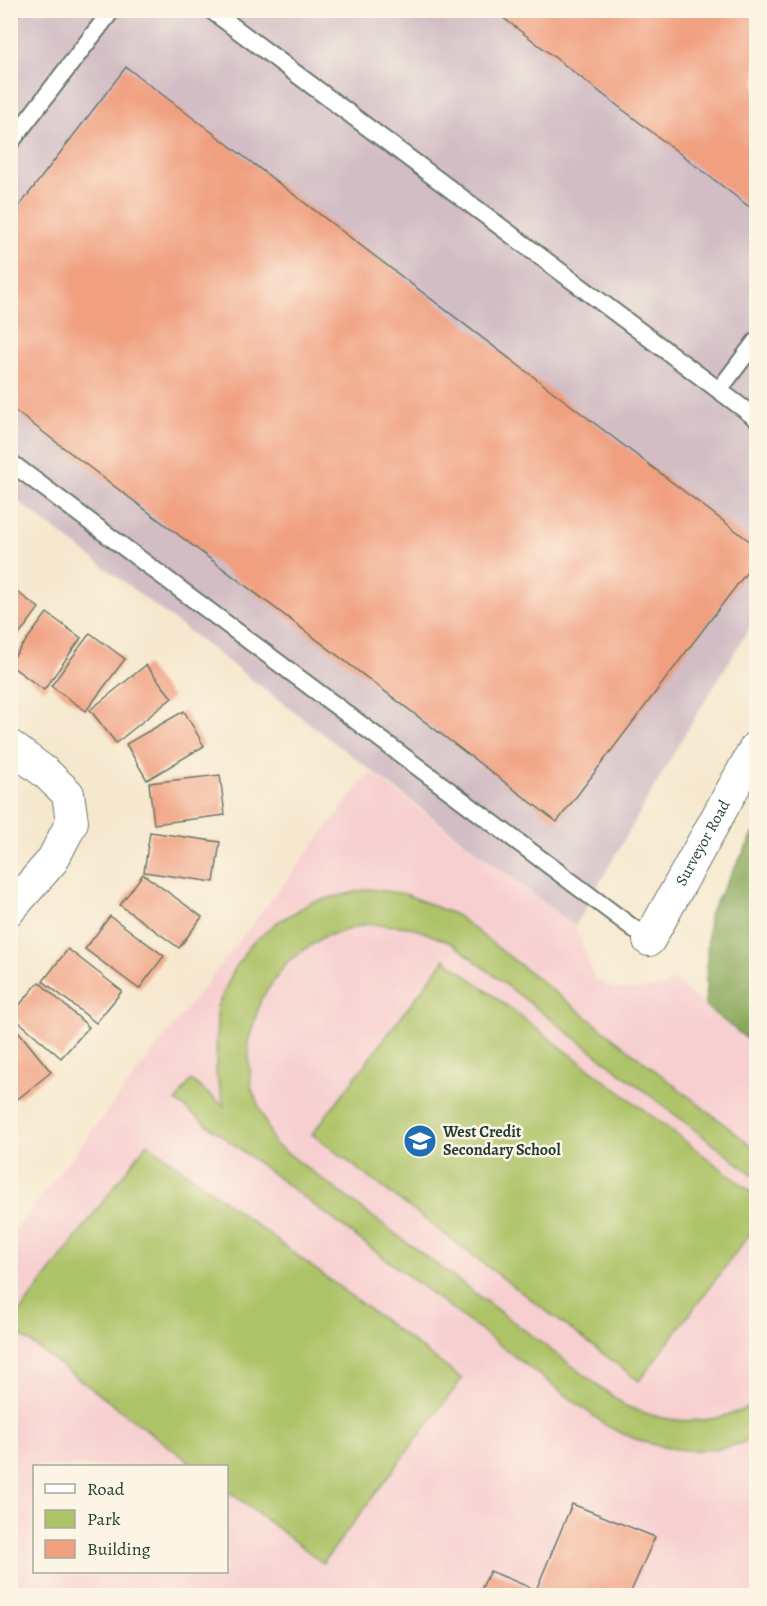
<svg xmlns="http://www.w3.org/2000/svg" width="767" height="1606" viewBox="0 0 767 1606" font-family="Alegreya,serif">
<style>
.built{fill:#f7cfd0;fill-rule:evenodd}
.industrial{fill:#d2bdc5}
.green{fill:#adc368;stroke:#66804e;stroke-width:1.5}
.forest{fill:#8aa95c;stroke:#547348;stroke-width:1.5}
.building{fill:#f09f7f}
.lines{fill:none;stroke-linecap:round;stroke-linejoin:round}
.lane-casing{stroke:#6a796a;stroke-width:20}
.street-casing{stroke:#6a796a;stroke-width:34}
.lane{stroke:#fff;stroke-width:16}
.street{stroke:#fff;stroke-width:32}
.labels{text-anchor:middle;dominant-baseline:central;stroke-width:5;stroke-linejoin:round;paint-order:stroke}
.street-label{font-size:16px;fill:#1f3d34;stroke:#fcf5e5}
.poi-label{font-size:16px;font-weight:bold;fill:#1f3d34;stroke:#fcf5e5;text-anchor:start}
</style>
<rect width="100%" height="100%" fill="#fcf5e5"/>
<filter id="ink" filterUnits="userSpaceOnUse"><feTurbulence type="fractalNoise" baseFrequency=".0167" numOctaves="2"/><feDisplacementMap in="SourceGraphic" scale="12" xChannelSelector="R" yChannelSelector="G"/><feConvolveMatrix kernelMatrix="1 2 1 2 8 2 1 2 1" color-interpolation-filters="sRGB"/></filter>
<filter id="wash" filterUnits="userSpaceOnUse"><feTurbulence type="fractalNoise" baseFrequency=".008" numOctaves="4" result="noise"/><feDisplacementMap in="SourceGraphic" scale="24" xChannelSelector="R" yChannelSelector="G"/><feGaussianBlur stdDeviation="1.35" result="paint"/><feColorMatrix in="noise" values="0 0 0 0 0 0 0 0 0 0 0 0 0 0 0 0 0 1.4 0 .05"/><feComposite in="paint" operator="in"/></filter>
<g filter="url(#wash)">
<rect width="100%" height="100%" fill="#f6e8ce"/>
<!-- built -->
<path class="built" d="M370 772 575 926 595 979 613 988 637 990 662 987 672 980 756 1046V1595H11L10 1237ZM34 1466H226V1572H34Z"/>
<!-- industrial -->
<path class="industrial" d="M10 11H756V617L683 737 575 926 11 496Z"/>
<!-- green -->
<path class="green" d="M369 889 405 894 456 915 756 1149V1177L453 944 411 927 367 924 323 937 287 962 261 999 248 1042 251 1087 274 1143 626 1406C673 1426 710 1426 756 1404V1437C707 1460 654 1451 607 1426L176 1101 191 1080 224 1106 216 1074 217 1007 233 972 249 946 276 923 312 902Z
M445 959 756 1195V1226L639 1381 312 1134Z
M147 1143 462 1379 323 1563 227 1490 226 1466H195L11 1328V1324Z"/>
<!-- forest -->
<path class="forest" d="M756 830V1046L705 1006 709 914Z"/>
<g id="blocks">
<!-- building -->
<path class="building" d="M493 10H756V212Z
M126 67 756 546V560L557 822 10 407V218Z
M10 587 39 608 10 647Z
M47 613 81 638 44 690 10 665V662Z
M90 633 125 659 86 711 51 686Z
M146 665 172 698 116 743 90 710Z
M184 711 204 746 147 780 126 744Z
M220 775 225 815 154 824 149 783Z
M150 832 220 842 214 882 144 872Z
M143 874 202 917 179 948 120 905Z
M110 916 164 956 139 989 85 949Z
M68 949 122 991 96 1023 43 981Z
M39 982 89 1027 61 1058 11 1015Z
M10 1021 51 1072 18 1099 10 1089Z
M572 1504 655 1537 629 1596H478L490 1571 536 1590Z"/>
</g>
</g>
<g filter="url(#ink)">
<use href="#blocks" fill-opacity="0" stroke="#6a796a" stroke-width="1.5"/>
<g class="lines">
<defs>
<path id="lane" d="M211 10 756 418
M10 11 11 10
M10 143 112 10
M719 390 756 341
M10 462 649 940"/>
<g id="street">
<path d="M10 746 46 773 68 794 72 822 52 861 10 909"/>
<path id="s1" d="M649 940 756 747"/>
</g>
</defs>
<!-- lane casing -->
<use href="#lane" class="lane-casing"/>
<!-- street casing -->
<use href="#street" class="street-casing"/>
<!-- lane -->
<use href="#lane" class="lane"/>
<!-- street -->
<use href="#street" class="street"/>
</g>
</g>
<!-- icons -->
<defs>
<symbol id="school-disc" viewBox="-11 -11 22 22"><circle r="9.5" fill="#1f6fb2" stroke="#fcf5e5"/><path d="M0-5L7-2L0 1L-7-2ZM-4 1L0 2.5L4 1V4Q0 6-4 4Z" fill="#fff"/></symbol>
</defs>
<g fill-rule="evenodd">
<use href="#school-disc" x="401" y="1122" width="38" height="38"/>
</g>
<g class="labels">
<!-- street labels -->
<g class="street-label">
<text stroke="none"><textPath href="#s1" startOffset="111">Surveyor Road</textPath></text>
</g>
<!-- poi labels -->
<g class="poi-label">
<text x="443" y="1132">West Credit<tspan x="443" dy="18">Secondary School</tspan></text>
</g>
</g>
<!-- margin -->
<rect width="767" height="1606" fill="none" stroke="#fcf5e5" stroke-width="36"/>
<!-- legend -->
<rect x="33" y="1465" width="195" height="108" fill="#fcf5e5" stroke="#a4ab9e" stroke-width="1.5"/>
<rect x="45" y="1484" width="30" height="9" fill="#ffffff" stroke="#a4ab9e" stroke-width="1.5"/>
<text x="87" y="1495" font-size="18" fill="#1f3d34">Road</text>
<rect x="45" y="1510" width="30" height="18" fill="#adc368" stroke="#a4ab9e" stroke-width="1.5"/>
<text x="87" y="1525" font-size="18" fill="#1f3d34">Park</text>
<rect x="45" y="1540" width="30" height="18" fill="#f09f7f" stroke="#a4ab9e" stroke-width="1.5"/>
<text x="87" y="1555" font-size="18" fill="#1f3d34">Building</text>
</svg>
